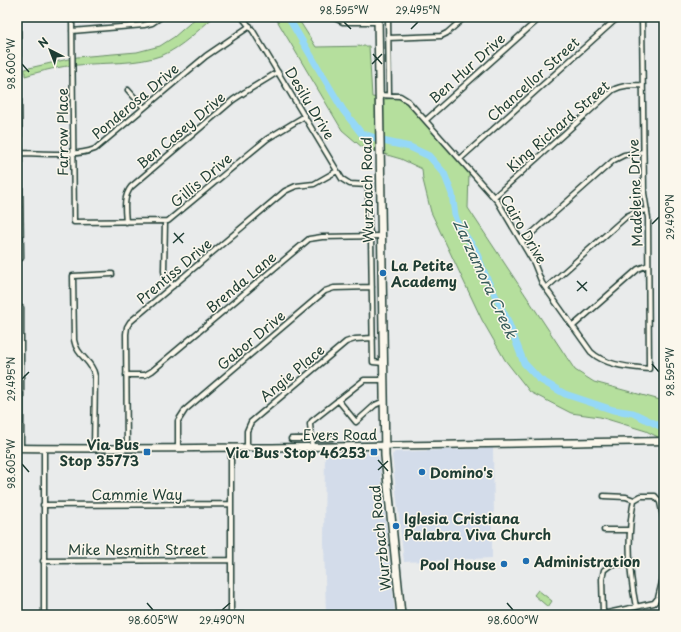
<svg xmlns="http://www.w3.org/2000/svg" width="681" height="632" viewBox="0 0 681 632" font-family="'Playpen Sans',sans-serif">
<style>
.built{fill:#d3dcea}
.green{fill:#b5df9d;stroke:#6a8e68}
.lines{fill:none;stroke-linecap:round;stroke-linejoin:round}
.river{stroke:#95d8f7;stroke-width:7}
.minor-casing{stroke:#1f3d34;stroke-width:7}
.secondary-casing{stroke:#1f3d34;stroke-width:9}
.primary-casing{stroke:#1f3d34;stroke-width:10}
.minor{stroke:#fbf7ec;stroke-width:4}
.secondary{stroke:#fbf7ec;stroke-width:6}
.primary{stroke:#fbf7ec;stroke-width:7}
.ticks{fill:none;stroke:#1f3d34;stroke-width:1.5}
.poi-dot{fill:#1f6fb2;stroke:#fbf7ec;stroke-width:1.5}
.labels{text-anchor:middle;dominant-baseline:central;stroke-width:3;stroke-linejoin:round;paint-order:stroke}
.street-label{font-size:14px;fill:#1f3d34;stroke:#fbf7ec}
.poi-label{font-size:14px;font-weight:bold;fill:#1f3d34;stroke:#fbf7ec;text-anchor:start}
.water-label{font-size:15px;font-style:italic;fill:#375c5b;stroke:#fbf7ec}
.neatline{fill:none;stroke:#1f3d34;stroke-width:1.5}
.ticks-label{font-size:10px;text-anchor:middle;fill:#1f3d34}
</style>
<rect width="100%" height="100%" fill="#e9ebeb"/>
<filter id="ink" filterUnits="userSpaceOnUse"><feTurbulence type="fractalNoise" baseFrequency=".025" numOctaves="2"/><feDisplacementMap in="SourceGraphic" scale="8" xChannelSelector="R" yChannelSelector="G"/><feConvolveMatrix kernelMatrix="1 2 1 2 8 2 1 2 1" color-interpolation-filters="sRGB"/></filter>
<g filter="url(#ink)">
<!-- built -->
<path class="built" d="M493 448 494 518 492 521V558L404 562 392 455 395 452Z
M325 452 375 453 379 457 395 615H326L324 541Z"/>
<!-- green -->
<path class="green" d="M197 17H214C198 30 182 47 163 55 136 65 106 62 78 65 60 66 42 71 25 76V69L77 57 137 52 160 46 174 37Z
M275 17H297L316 47 369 46 372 97 386 99 398 98 404 101 469 172 468 208 575 370 594 382 664 401V440L646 431 600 417 571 413 530 392 505 360 482 320 431 212 423 180 422 169 401 159 363 148 342 130Z
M538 590 552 601 548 607 534 595Z"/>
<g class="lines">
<!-- river -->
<path class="river" d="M288 17 343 110 361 133 387 142 410 147 429 156 444 173 452 194 455 215 458 225 475 249 487 279 507 319 524 363 539 379 565 394 613 410 633 413 664 428"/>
<defs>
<path id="minor" d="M72 17 74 222 168 221 267 139 305 116
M242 17 253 31 342 179 350 184 368 185 369 227 371 238 373 362 383 363
M333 17 343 22H378
M388 17 389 95
M72 31 144 25 152 23 161 17
M388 38 441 36 447 33 465 17
M128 90 144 108
M379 95 400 96 408 101 498 202 534 263 542 283 591 352C606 366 630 367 649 369L648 218 644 193 642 17
M426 120 541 17
M19 153C42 153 75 157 95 149L206 56 250 26
M460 159 614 21 621 17
M494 197 613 90C622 85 633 85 643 85
M126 222C125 210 123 197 131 187L233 100 245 92 278 72
M165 222 164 271 165 276 173 286
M522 242 614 160 624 155 643 152
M17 257 21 258 18 17
M546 288 627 216 636 212 647 210
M17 308H21V448
M573 326 638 269 648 265
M126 375H145L152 371 309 239 322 237 381 236
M338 400 356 422 375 405 384 401
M291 439 332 438
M231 447V615
M247 447V431L251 422 346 342 355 339 373 338
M312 447 310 424 312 421 364 380H383
M44 448V615
M94 448 95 376C92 360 77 357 74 340L73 276 112 274
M178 448V421L185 410 325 291 334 288 372 287
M127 449 126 334 127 327 130 322 285 191 296 186 314 184 337 171
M604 496 626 497 634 500
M634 500C627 535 629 573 636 607
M634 500 641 496H655L660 502 664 521
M43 505 231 504
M604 530H630
M43 561 231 560
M630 564H612L604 570 602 579 603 614 654 603 658 598 664 574
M206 615H258"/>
<path id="secondary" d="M17 448C233 450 448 444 664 441"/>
<path id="primary" d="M378 17 385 456 401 615"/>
</defs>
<!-- minor casing -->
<use href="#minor" class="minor-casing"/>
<!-- secondary casing -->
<use href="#secondary" class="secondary-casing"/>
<!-- primary casing -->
<use href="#primary" class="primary-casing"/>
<!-- minor -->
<use href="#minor" class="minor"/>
<!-- secondary -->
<use href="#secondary" class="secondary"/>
<!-- primary -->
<use href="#primary" class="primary"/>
</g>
</g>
<!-- ticks -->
<path class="ticks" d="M344 22 351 29M411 29 418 22M373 54 382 64M22 64 29 72M372 64 382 54M652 224 659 217M174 233 183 243M173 243 184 233M577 281 587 291M577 291 587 282M652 364 659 372M22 379 29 372M378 460 388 471M22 464 29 472M378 470 388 461M147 603 153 610M507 603 513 610M222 610 230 603"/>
<!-- markers -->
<g class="poi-dot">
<circle cx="383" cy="273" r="4"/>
<rect x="143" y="448" width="8" height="8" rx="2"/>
<rect x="370" y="448" width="8" height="8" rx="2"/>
<circle cx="422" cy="472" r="4"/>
<circle cx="396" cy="526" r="4"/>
<circle cx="526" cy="561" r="4"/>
<circle cx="504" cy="564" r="4"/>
</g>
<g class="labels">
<!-- street labels -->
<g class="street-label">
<text transform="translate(467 68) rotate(-42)">Ben Hur Drive</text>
<text transform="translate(533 79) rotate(-42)">Chancellor Street</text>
<text transform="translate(135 101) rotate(-40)">Ponderosa Drive</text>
<text transform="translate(310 103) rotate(59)">Desilu Drive</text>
<text transform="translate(558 126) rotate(-41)">King Richard Street</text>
<text transform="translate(181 130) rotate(-40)">Ben Casey Drive</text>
<text transform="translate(62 132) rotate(-90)">Farrow Place</text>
<text transform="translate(201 180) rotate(-40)">Gillis Drive</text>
<text transform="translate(367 190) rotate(-91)">Wurzbach Road</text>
<text transform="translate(635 193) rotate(-92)">Madeleine Drive</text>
<text transform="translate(524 229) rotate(60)">Cairo Drive</text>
<text transform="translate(174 271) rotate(-40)">Prentiss Drive</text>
<text transform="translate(241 282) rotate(-40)">Brenda Lane</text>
<text transform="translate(251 340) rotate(-40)">Gabor Drive</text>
<text transform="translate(292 373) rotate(-40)">Angie Place</text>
<text x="340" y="434">Evers Road</text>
<text x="137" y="494">Cammie Way</text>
<text transform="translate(380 538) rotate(-96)">Wurzbach Road</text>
<text x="137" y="549">Mike Nesmith Street</text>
</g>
<!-- poi labels -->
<g class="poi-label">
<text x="391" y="265">La Petite<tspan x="391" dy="16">Academy</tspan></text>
<text x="139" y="444" text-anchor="end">Via Bus<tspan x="139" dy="16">Stop 35773</tspan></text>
<text x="366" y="452" text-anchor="end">Via Bus Stop 46253</text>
<text x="430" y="472">Domino's</text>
<text x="404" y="518">Iglesia Cristiana<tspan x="404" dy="16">Palabra Viva Church</tspan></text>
<text x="534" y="561">Administration</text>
<text x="496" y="564" text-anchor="end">Pool House</text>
</g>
<!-- water labels -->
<g class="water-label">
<text transform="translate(486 278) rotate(65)">Zarzamora Creek</text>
</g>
</g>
<!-- margin -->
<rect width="681" height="632" fill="none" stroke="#fbf7ec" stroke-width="44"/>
<!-- north arrow -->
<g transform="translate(50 50) rotate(318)" stroke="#fbf7ec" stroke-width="3" paint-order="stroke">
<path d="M0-3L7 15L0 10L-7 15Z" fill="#1f3d34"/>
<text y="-6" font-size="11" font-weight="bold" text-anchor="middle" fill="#1f3d34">N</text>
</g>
<rect x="22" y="22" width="637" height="588" class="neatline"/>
<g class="ticks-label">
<text x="344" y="14">98.595°W</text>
<text x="418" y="14">29.495°N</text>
<text transform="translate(11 64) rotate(-90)" y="4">98.600°W</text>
<text transform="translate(670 217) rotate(-90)" y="4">29.490°N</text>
<text transform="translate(670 372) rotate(-90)" y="4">98.595°W</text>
<text transform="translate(11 379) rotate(-90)" y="4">29.495°N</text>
<text transform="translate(11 464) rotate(-90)" y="4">98.605°W</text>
<text x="153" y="624">98.605°W</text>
<text x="222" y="624">29.490°N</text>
<text x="513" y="624">98.600°W</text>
</g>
</svg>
